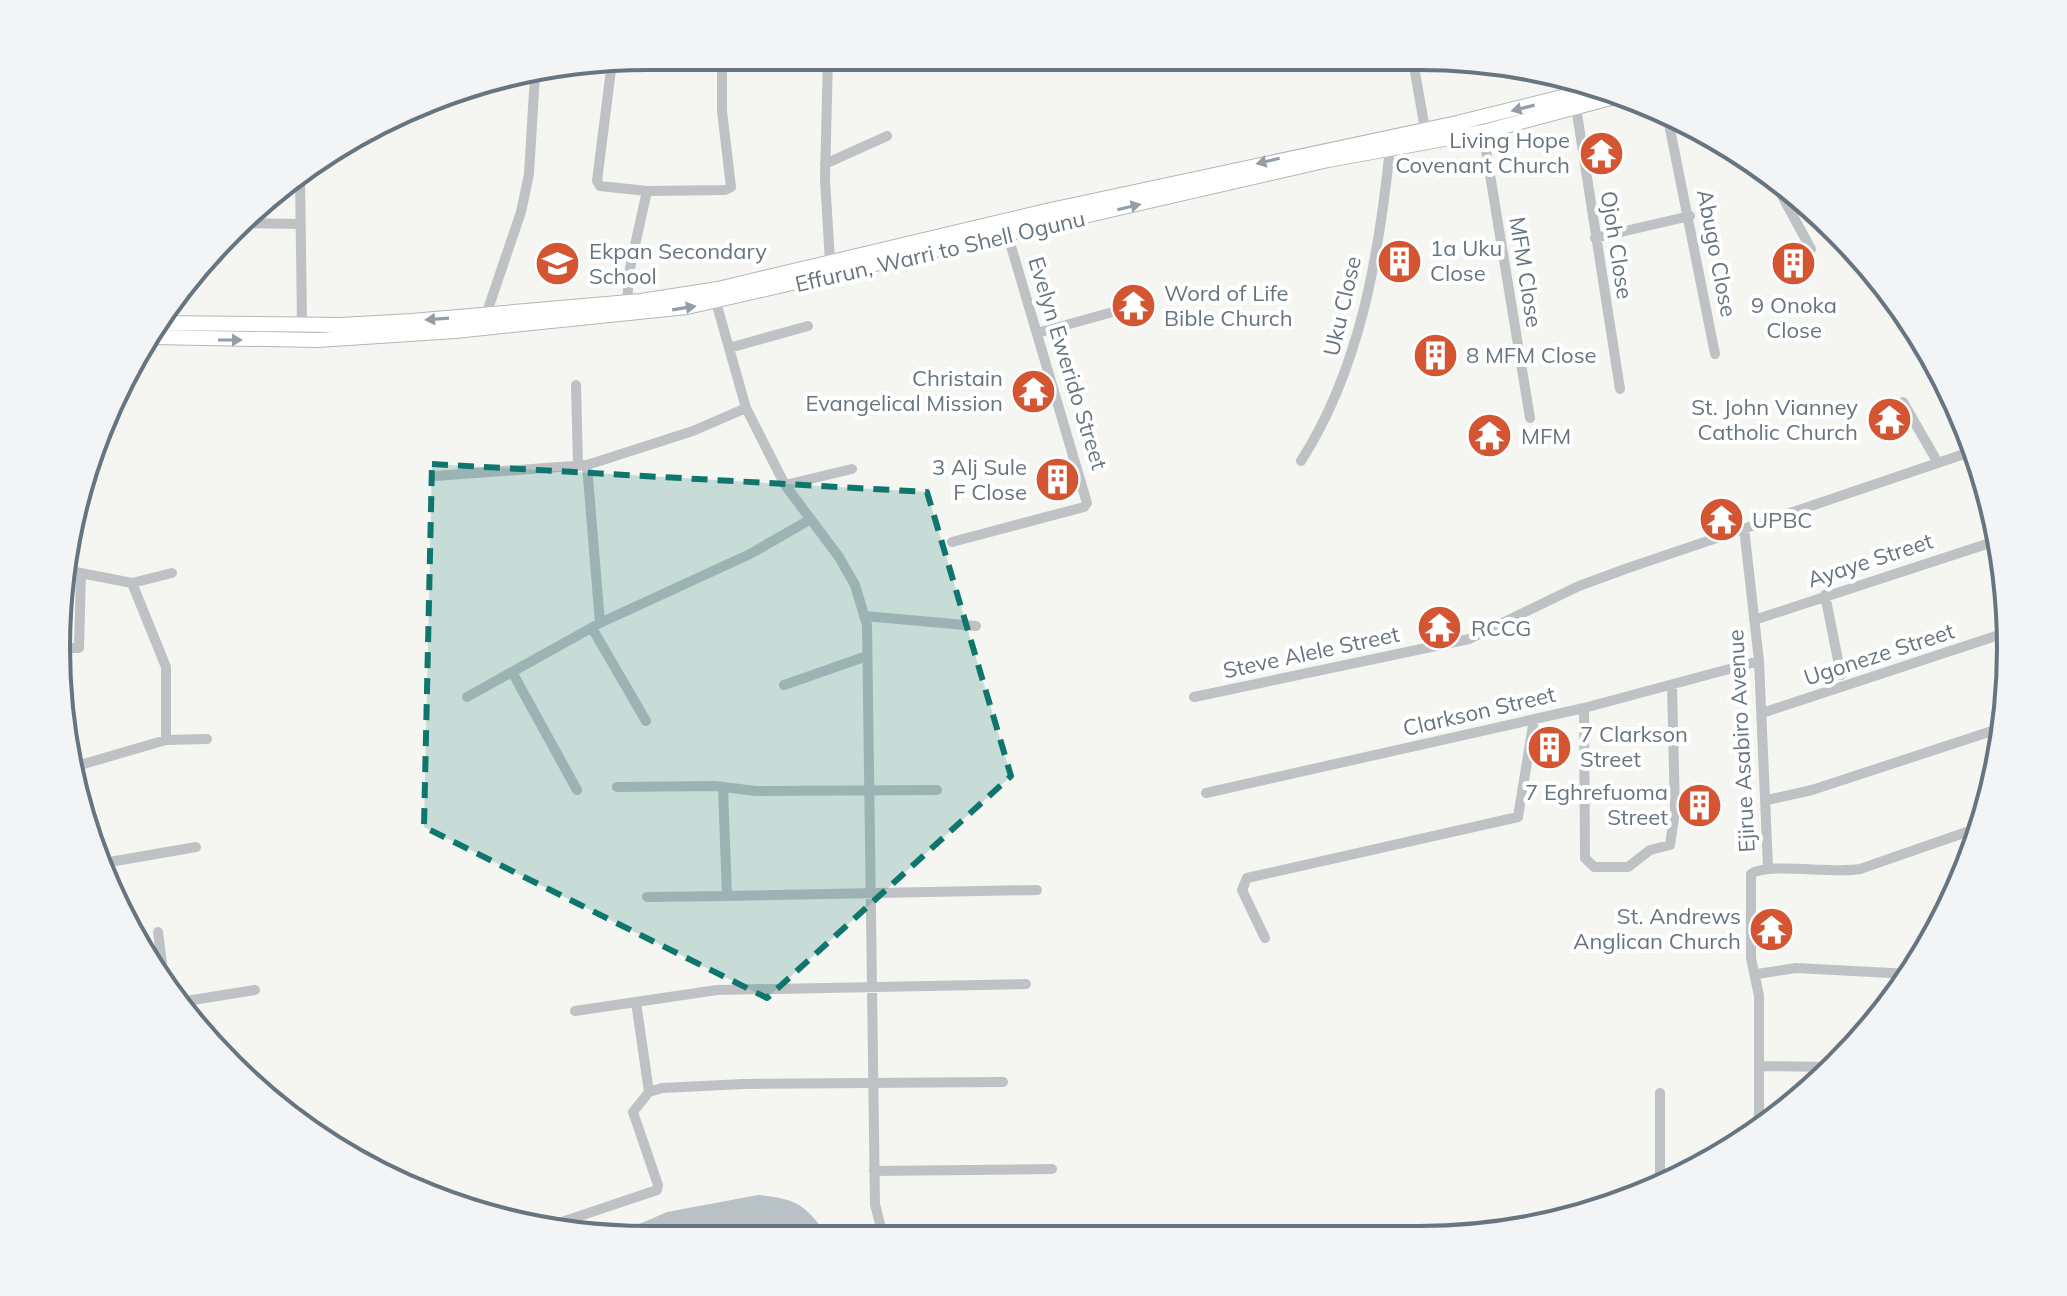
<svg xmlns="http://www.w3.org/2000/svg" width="2067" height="1296" viewBox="0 0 2067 1296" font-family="Mulish,sans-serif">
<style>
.water{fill:#b7c1c6}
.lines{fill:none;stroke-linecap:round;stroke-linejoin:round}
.secondary-casing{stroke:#b1b6b9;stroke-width:16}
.street{stroke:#bec2c5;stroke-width:10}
.secondary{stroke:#fff;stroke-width:14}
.oneway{fill:#949ea6}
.marked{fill:#0f766e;fill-opacity:0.2;stroke:#0f766e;stroke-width:6;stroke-dasharray:16 10;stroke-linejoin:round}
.labels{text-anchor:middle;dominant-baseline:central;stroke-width:8;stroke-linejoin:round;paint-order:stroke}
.poi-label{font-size:22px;fill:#667580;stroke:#fff;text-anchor:start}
.street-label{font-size:22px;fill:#667580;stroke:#fff}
.rim{fill:none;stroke:#667580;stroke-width:4}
</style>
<rect width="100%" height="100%" fill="#f5f5f1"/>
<!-- water -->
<path class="water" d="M758 1195C798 1199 804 1204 828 1236L614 1235 667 1212Z"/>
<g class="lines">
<defs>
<path id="secondary" d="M159 323 340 325 412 321 641 301 718 289 1046 211 1457 123 1598 88
M152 337 318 340 455 331 687 307 1328 160 1483 132 1622 95"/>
</defs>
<!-- secondary casing -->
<use href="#secondary" class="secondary-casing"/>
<!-- street -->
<path class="street" d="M828 57 825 179 830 262
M1413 61 1425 129
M612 62 597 181 600 186 647 191 630 268 627 301
M1576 107 1620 389
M1667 114 1715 354
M1483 132 1530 418
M825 164 887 136
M1769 172 1811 249
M300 174 302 325
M647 191 725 190 731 187 722 111V56
M247 223 299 224
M1595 238 1690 216
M716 302 746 408 785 485 839 557 855 585 867 625 875 1204 883 1236
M486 315 521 212 529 174 535 75
M1037 333 1120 310
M729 348 808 326
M576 385 578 465
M1903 402 1938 463
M1301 461C1360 369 1379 256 1390 148
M587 465 600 623
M435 476 587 465 693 431 746 408
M785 485 852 469
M1744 528 1759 661 1768 867
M952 542 1084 507 1087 503 1008 236
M65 570 132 583 172 573
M132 583 166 667V740
M1825 595 1841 675
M864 616 976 626
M1754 620 1999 540
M592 628 646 721
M61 648H79L81 573
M512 672 577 790
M784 685 867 656
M467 697 600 623 750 554 811 519
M1194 697 1469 639 1579 586 1628 568 1976 450
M1584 708 1585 858 1594 867H1628L1650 850 1670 845 1675 811 1672 686
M1762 713 2008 632
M73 767 166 740 207 739
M617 787 715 786 756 791 937 790
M723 789 727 896 1037 890
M1206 793 1584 708 1759 661
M1767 800 1812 790 1992 731
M104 863 196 847
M647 897 727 896
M158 932 165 987
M1265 938 1242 890 1247 878 1518 817 1534 719
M1757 974 1796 968 1910 974
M180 1002 255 990
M636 1002 649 1092
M575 1011 717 990 1026 984
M1760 1066 1830 1067
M1660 1093V1187
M1759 1130V996L1751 958V874C1768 862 1833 874 1860 869L1981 827
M874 1171 1052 1169
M544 1228 657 1190 658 1185 633 1112 649 1092 662 1088 743 1084 1003 1082"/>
<!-- secondary -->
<use href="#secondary" class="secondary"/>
</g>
<!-- one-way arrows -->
<defs><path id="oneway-solid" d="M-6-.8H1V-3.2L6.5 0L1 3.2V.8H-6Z" transform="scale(2)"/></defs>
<g class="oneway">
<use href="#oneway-solid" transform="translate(1523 108) rotate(166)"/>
<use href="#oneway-solid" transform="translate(1268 161) rotate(167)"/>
<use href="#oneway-solid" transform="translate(1129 207) rotate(-13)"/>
<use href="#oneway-solid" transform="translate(684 308) rotate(-9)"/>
<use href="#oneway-solid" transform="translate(437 319) rotate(176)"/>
<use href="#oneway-solid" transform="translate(230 340)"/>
</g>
<!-- marked area -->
<path class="marked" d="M432 464 927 492 1011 776 767 998 424 827Z"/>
<!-- icons -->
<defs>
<symbol id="temple-disc" viewBox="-11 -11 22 22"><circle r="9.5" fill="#d45532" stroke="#fff"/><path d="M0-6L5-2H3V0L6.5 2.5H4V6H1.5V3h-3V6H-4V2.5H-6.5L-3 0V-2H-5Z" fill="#fff"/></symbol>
<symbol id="building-disc" viewBox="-11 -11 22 22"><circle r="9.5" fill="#d45532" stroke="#fff"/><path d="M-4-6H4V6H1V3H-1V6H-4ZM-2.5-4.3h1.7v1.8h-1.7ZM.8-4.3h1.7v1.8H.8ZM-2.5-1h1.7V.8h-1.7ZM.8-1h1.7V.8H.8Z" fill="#fff"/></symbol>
<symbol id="university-disc" viewBox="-11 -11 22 22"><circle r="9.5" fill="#d45532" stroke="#fff"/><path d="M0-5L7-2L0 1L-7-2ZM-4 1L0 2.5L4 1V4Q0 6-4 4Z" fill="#fff"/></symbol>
</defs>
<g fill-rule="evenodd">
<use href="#temple-disc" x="1576" y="128" width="51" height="51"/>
<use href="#building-disc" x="1374" y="236" width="51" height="51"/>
<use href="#university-disc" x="532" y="238" width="51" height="51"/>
<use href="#building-disc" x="1768" y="238" width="51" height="51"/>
<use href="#temple-disc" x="1108" y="280" width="51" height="51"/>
<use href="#building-disc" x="1410" y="330" width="51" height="51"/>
<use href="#temple-disc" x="1008" y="366" width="51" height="51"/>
<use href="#temple-disc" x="1864" y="394" width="51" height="51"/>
<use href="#temple-disc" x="1464" y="410" width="51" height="51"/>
<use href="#building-disc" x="1032" y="454" width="51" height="51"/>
<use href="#temple-disc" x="1696" y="494" width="51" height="51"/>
<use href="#temple-disc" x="1414" y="602" width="51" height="51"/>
<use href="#building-disc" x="1524" y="722" width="51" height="51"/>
<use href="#building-disc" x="1674" y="780" width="51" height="51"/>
<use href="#temple-disc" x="1746" y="904" width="51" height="51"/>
</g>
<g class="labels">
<!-- poi labels -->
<g class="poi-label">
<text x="1570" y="140" text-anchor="end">Living Hope<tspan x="1570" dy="25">Covenant Church</tspan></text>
<text x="1430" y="248">1a Uku<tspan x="1430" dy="25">Close</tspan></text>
<text x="589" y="251">Ekpan Secondary<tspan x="589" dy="25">School</tspan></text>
<text x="1164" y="293">Word of Life<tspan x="1164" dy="25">Bible Church</tspan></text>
<text x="1794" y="305" text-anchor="middle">9 Onoka<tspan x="1794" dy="25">Close</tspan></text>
<text x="1466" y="355">8 MFM Close</text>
<text x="1003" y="378" text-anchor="end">Christain<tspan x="1003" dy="25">Evangelical Mission</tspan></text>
<text x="1858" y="407" text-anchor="end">St. John Vianney<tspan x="1858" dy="25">Catholic Church</tspan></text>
<text x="1521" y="436">MFM</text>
<text x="1027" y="467" text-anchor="end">3 Alj Sule<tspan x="1027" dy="25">F Close</tspan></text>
<text x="1752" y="520">UPBC</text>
<text x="1471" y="628">RCCG</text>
<text x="1580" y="734">7 Clarkson<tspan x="1580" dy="25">Street</tspan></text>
<text x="1668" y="792" text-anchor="end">7 Eghrefuoma<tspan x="1668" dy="25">Street</tspan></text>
<text x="1741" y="916" text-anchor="end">St. Andrews<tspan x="1741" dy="25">Anglican Church</tspan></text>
</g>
<!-- street labels -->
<g class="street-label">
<text transform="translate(1617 245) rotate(81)">Ojoh Close</text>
<text transform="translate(940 251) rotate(-13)">Effurun, Warri to Shell Ogunu</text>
<text transform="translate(1717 253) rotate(79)">Abugo Close</text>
<text transform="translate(1526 272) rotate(81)">MFM Close</text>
<text transform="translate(1342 306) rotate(-77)">Uku Close</text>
<text transform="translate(1068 363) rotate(73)">Evelyn Ewerido Street</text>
<text transform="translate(1870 560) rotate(-18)">Ayaye Street</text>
<text transform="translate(1311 652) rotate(-12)">Steve Alele Street</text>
<text transform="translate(1879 654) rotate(-18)">Ugoneze Street</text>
<text transform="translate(1479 711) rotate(-13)">Clarkson Street</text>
<text transform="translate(1741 741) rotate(-93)">Ejirue Asabiro Avenue</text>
</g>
</g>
<!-- crop -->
<path d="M0 0H2067V1296H0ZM648 70H1419A578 578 0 0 1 1997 648V648A578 578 0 0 1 1419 1226H648A578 578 0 0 1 70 648V648A578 578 0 0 1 648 70Z" fill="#f3f4f5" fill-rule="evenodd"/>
<path class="rim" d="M648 70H1419A578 578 0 0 1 1997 648V648A578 578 0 0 1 1419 1226H648A578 578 0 0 1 70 648V648A578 578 0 0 1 648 70Z"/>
</svg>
